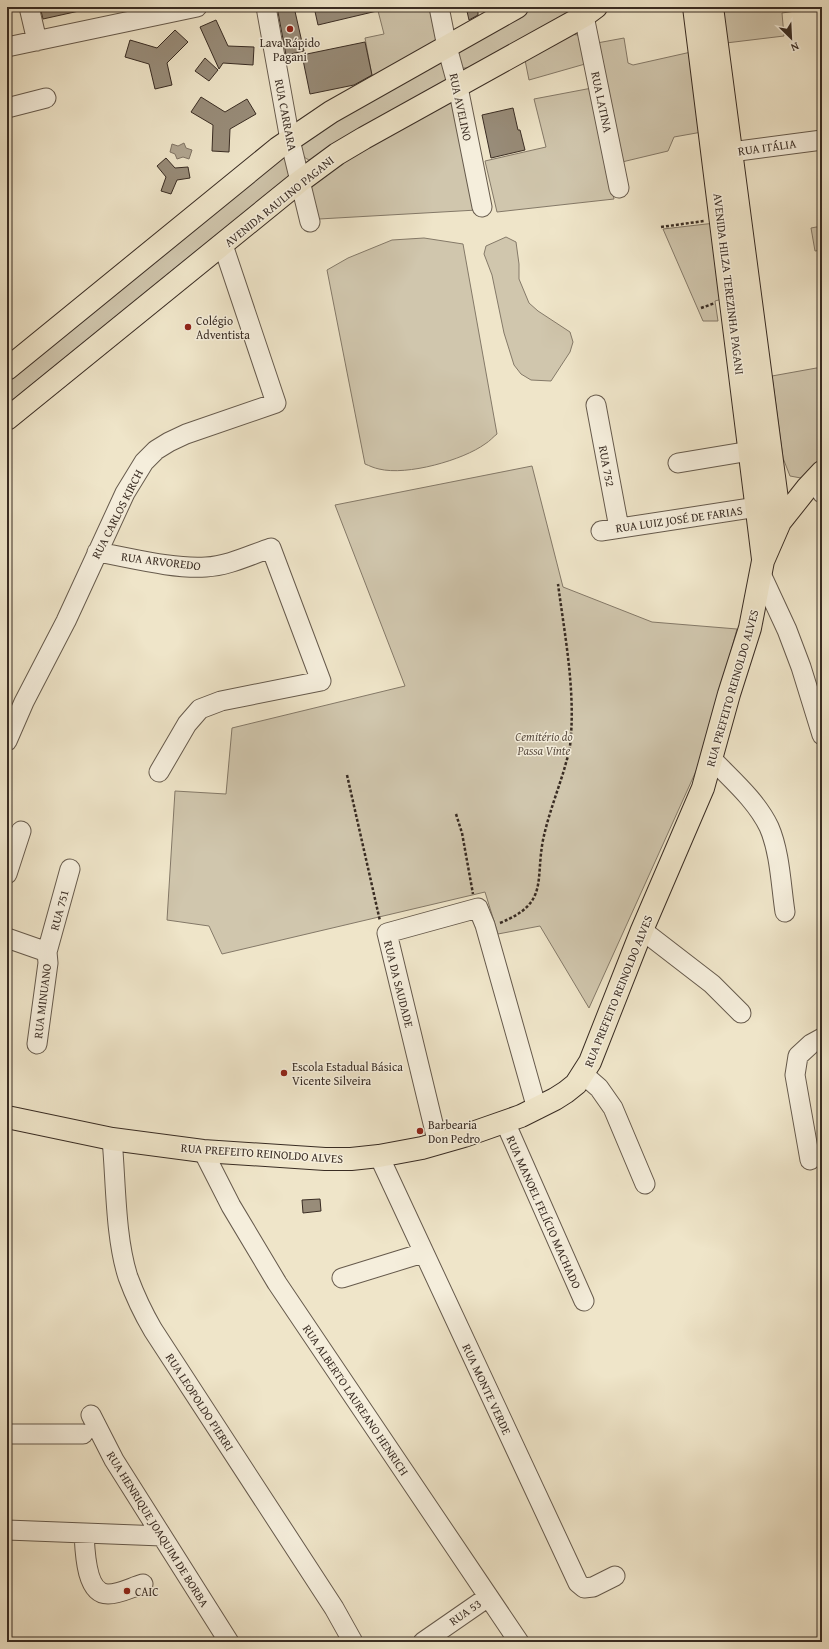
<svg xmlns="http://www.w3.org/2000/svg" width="829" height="1649" viewBox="0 0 829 1649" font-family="'Gentium Book Plus',serif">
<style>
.green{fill:#d0c6ad;stroke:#847968}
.water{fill:#b1a691;stroke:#817565}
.building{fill:#988c79;stroke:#392c23}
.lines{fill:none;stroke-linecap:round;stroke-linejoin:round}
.minor-casing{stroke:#665a4c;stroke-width:21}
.major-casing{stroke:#392c23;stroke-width:24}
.path{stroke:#392c23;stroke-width:2.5;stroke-dasharray:3 2;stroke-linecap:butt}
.minor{stroke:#f5eedc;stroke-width:19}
.major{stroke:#efe5c9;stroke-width:22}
.poi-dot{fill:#8f2418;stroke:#f5eedc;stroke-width:1.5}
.labels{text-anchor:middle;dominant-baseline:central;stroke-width:3;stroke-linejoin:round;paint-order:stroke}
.poi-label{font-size:12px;fill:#392c23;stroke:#f5eedc;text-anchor:start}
.street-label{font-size:12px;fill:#392c23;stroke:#f5eedc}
.park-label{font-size:12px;font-style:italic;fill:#5f5246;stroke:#f5eedc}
</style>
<rect width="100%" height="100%" fill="#efe5c9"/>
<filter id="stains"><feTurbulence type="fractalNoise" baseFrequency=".005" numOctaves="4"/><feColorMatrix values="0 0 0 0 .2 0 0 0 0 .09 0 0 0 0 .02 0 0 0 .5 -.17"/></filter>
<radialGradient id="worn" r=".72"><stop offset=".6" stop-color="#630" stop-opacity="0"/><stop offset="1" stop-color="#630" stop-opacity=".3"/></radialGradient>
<!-- green -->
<path class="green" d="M377 7H429L436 39 432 45 373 81 365 38 384 34Z
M533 7H582L472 68H463L459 64 457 56 462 48Z
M721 7H821L782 13 784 36 726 43Z
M570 34 578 35 580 38 585 64 529 80 525 60Z
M624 38 628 63 633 65 691 52 702 132 674 137 668 151 622 162 597 43Z
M437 63H444L451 78 316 161C303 160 303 156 299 145L306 135Z
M592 88 614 199 497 212 485 161 546 147 534 99Z
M451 96 477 210 319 219 308 178Z
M284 153 290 177 7 412V381Z
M715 223 726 298 715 301 718 321H703L663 229Z
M822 226V250L815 251 811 228Z
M506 237 516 242 519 264V279L529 303 538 311 570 332 573 342 570 352 551 381 531 380 521 374 514 365 504 333 492 275 484 254 486 246Z
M424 238 463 244 497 434C493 437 490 441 485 444 463 460 407 476 379 469 374 468 370 466 365 464L327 270 348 258 392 240Z
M822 367V461L801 478 790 476 783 458 772 376Z
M532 466 563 587 652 622 737 629 701 760 589 1008 540 926 498 934 485 892 222 954 209 926 167 920 175 791 226 794 232 728 405 686 335 505Z"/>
<!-- water -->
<path class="water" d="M184 143 186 148 192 150 189 159 183 157 177 159 175 154 170 152 172 144 178 146Z"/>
<!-- building -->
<path class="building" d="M40 7H79V11L43 19Z
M277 7H294L304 51 286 55Z
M314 7H376L377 11 318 25Z
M466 7H478V15L469 20Z
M216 20 228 46 254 47 253 65 223 63 219 69 200 27Z
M175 30 188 42 167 63 172 85 155 89 149 64 125 57 130 40 157 48Z
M365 42 372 75 354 85 310 94 302 55Z
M205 58 218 70 209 81 195 71Z
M201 97 225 112 247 99 256 114 230 129 229 152 212 151 213 125 191 112Z
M513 108 518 130H520L525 150 491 158 482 115Z
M166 158 175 168 188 167 190 178 177 180 171 194 161 191 166 177 157 166Z
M320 1199 321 1211 303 1213 302 1200Z"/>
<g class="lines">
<defs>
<path id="minor" d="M29 7 37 41
M266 7 290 140 310 222
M439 7 447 47 458 87 482 207
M584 16 619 188
M7 47 197 7
M7 108 46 98
M716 154 822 140
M596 405 619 528
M678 463 750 451
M815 478 822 493
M601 531 757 507
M97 552C132 558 171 569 206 567 228 566 250 555 271 548L321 681 221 701 200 709 187 724 159 772
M761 574 787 630 801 667 822 735
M7 741 24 702 66 621 125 493 144 462 156 450 169 442 186 434 276 403 223 245
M712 759C732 780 756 800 769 827 780 852 781 886 785 912
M7 874 21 831
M642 930 712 984 741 1013
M7 938 47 952 48 963 37 1044
M47 952 70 869
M583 1074 599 1088 613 1108 645 1184
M505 1122 584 1301
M112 1139C116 1181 115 1237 128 1277 135 1296 143 1313 153 1330L334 1608 353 1642
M438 1144 387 933 478 908 485 925 537 1109
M203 1151 231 1206 277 1283 519 1642
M379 1156 578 1583 584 1588 593 1587 615 1576
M810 1160 795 1075 798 1056 811 1044 822 1038
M342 1278 423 1253
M91 1415 114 1460 229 1642
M7 1434H83
M7 1530 162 1536
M84 1533C85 1549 85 1594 108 1594 120 1594 132 1587 143 1584
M423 1642 488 1597"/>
<path id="major" d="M694 7 763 559
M712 7 780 522
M7 369 278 148 331 112 517 7
M7 419 299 182 337 154 364 138 584 16 596 7
M7 1117 112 1139 203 1151 325 1159H351L379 1156 422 1148 464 1136 521 1116 555 1099 566 1092 576 1084 590 1062 642 930 703 788 729 694 750 628 763 561 780 522 807 488 822 472"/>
</defs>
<!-- minor casing -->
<use href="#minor" class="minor-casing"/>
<!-- major casing -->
<use href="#major" class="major-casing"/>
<!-- path -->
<path class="path" d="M661 227 704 221
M701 308 715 303
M347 775 380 921
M456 814 462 833 473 894
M500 923C549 903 535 882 543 840 548 816 557 793 564 770 566 762 569 754 570 746 576 693 565 637 558 584"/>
<!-- minor -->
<use href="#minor" class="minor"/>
<!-- major -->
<use href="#major" class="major"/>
</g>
<!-- markers -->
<g class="poi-dot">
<circle cx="290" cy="29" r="4"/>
<circle cx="188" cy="327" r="4"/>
<circle cx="284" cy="1073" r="4"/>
<circle cx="420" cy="1131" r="4"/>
<circle cx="127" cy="1591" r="4"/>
</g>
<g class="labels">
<!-- poi labels -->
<g class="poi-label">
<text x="290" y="42" text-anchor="middle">Lava Rápido<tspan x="290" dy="14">Pagani</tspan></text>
<text x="196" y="320">Colégio<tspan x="196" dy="14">Adventista</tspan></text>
<text x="292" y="1066">Escola Estadual Básica<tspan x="292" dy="14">Vicente Silveira</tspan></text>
<text x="428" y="1124">Barbearia<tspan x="428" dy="14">Don Pedro</tspan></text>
<text x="135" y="1591">CAIC</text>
</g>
<!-- street labels -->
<g class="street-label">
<text transform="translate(602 102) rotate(78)">RUA LATINA</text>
<text transform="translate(461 107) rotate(78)">RUA AVELINO</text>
<text transform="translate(286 115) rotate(79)">RUA CARRARA</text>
<text transform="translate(767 147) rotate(-8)">RUA ITÁLIA</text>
<text transform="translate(279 201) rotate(-39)">AVENIDA RAULINO PAGANI</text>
<text transform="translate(729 284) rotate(83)">AVENIDA HILZA TEREZINHA PAGANI</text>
<text transform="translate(607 466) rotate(79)">RUA 752</text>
<text transform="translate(117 514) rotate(-63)">RUA CARLOS KIRCH</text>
<text transform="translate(679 519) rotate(-8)">RUA LUIZ JOSÉ DE FARIAS</text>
<text transform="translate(161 561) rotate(7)">RUA ARVOREDO</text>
<text transform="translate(732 688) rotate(-74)">RUA PREFEITO REINOLDO ALVES</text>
<text transform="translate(59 910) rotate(-75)">RUA 751</text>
<text transform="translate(399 984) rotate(76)">RUA DA SAUDADE</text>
<text transform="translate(618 991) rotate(-68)">RUA PREFEITO REINOLDO ALVES</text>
<text transform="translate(42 1001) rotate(-83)">RUA MINUANO</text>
<text transform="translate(262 1153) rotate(4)">RUA PREFEITO REINOLDO ALVES</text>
<text transform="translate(544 1212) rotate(66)">RUA MANOEL FELÍCIO MACHADO</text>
<text transform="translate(487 1389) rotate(65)">RUA MONTE VERDE</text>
<text transform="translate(356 1400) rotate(56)">RUA ALBERTO LAUREANO HENRICH</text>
<text transform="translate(200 1402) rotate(57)">RUA LEOPOLDO PIERRI</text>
<text transform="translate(158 1529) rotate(58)">RUA HENRIQUE JOAQUIM DE BORBA</text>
<text transform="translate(465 1612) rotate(-35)">RUA 53</text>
</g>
<!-- park labels -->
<g class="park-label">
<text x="544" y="736">Cemitério do<tspan x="544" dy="14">Passa Vinte</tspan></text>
</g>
</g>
<!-- margin -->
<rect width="829" height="1649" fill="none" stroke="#efe5c9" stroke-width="24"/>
<rect x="8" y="8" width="813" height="1633" fill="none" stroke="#392c23" stroke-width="2"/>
<rect x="12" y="12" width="805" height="1625" fill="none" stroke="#392c23"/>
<!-- north arrow -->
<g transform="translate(791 38) rotate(156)" stroke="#f5eedc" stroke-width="3" paint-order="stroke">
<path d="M0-3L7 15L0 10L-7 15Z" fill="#392c23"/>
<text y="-6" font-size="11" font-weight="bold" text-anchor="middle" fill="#392c23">N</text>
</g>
<rect width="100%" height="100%" filter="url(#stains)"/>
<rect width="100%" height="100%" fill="url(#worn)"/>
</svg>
